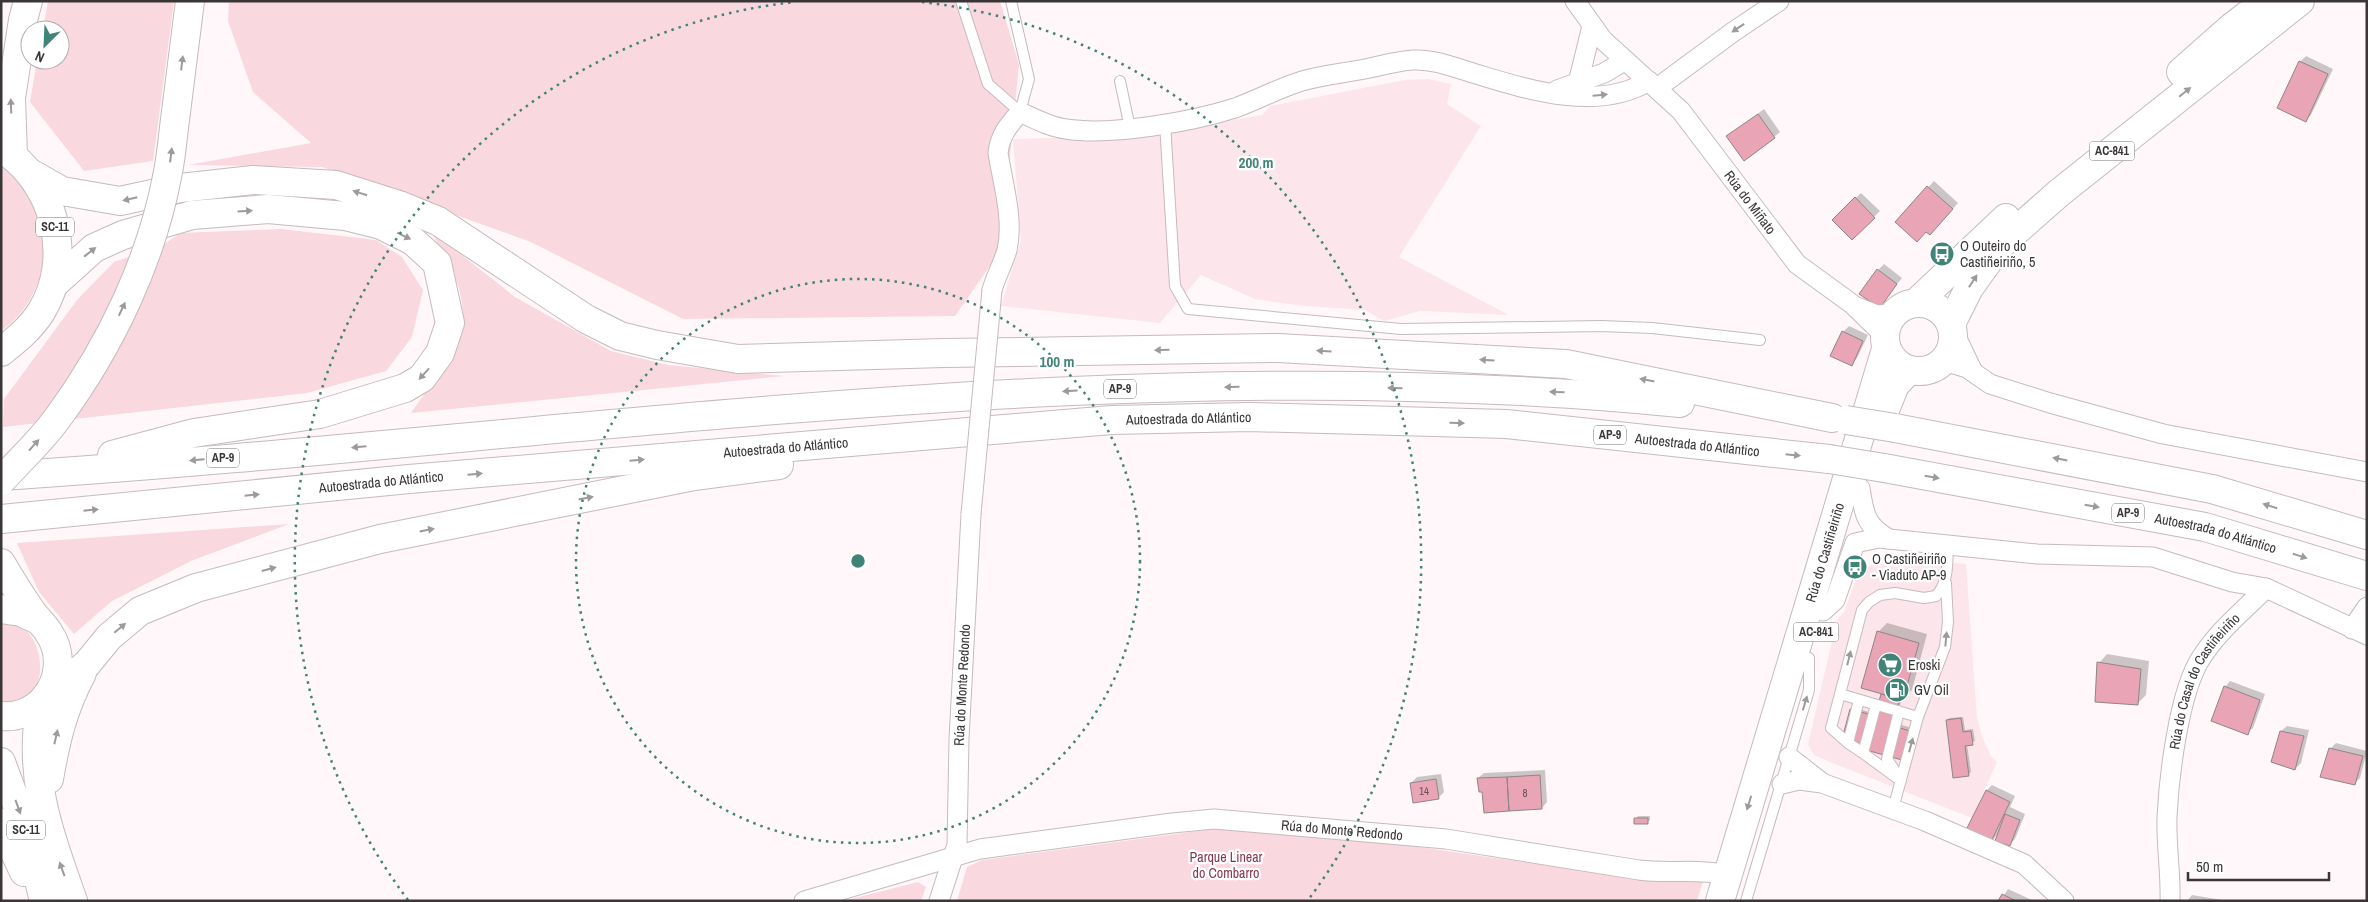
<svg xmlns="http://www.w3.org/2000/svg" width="2368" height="902" viewBox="0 0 2368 902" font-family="'Archivo Narrow',sans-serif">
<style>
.built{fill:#fce6eb}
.green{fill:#fad8e0}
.shadow{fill:#0003}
.building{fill:#e9a4b6;stroke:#908587}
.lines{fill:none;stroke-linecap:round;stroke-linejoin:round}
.lane-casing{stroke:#c6babd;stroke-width:12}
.street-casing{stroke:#c6babd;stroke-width:21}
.primary-casing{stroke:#c6babd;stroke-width:30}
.highway-casing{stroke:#c6babd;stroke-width:30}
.lane{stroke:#fff;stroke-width:10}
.street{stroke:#fff;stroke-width:19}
.primary{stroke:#fff;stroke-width:28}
.highway{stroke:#fff;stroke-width:28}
.street-bridge-casing{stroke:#c6babd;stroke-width:21;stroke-linecap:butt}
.highway-bridge-casing{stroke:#c6babd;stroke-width:30;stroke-linecap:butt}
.street-bridge{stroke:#fff;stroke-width:19}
.highway-bridge{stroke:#fff;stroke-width:28}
.oneway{fill:#9c9a9b}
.ring{fill:none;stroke:#408478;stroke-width:2.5;stroke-dasharray:2.5 5}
.labels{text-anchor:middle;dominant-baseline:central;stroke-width:4.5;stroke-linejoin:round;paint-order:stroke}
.number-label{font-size:11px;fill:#665257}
.shield{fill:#fff;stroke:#757273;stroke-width:1}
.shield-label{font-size:12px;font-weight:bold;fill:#3a3637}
.street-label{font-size:14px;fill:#3a3637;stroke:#fff}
.poi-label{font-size:14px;fill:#3a3637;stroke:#fff;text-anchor:start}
.park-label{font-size:14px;fill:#873651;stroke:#fff}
.centre{fill:#408478;stroke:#fff;stroke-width:2.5}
.ring-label{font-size:15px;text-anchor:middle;font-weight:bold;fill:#408478;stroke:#fff;stroke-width:4.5;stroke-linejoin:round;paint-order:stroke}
</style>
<rect width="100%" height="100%" fill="#fff7f9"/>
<!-- built -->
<path class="built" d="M1428 79 1451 84 1447 104 1481 126 1399 257 1509 315 1420 311 1384 321 1365 310 1304 306 1255 299 1201 275 1160 323 1001 306 1021 240 1013 139 1144 135 1262 115 1270 106 1405 80Z
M1926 560 1966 564 1977 718 1982 737 1991 756 1997 762 1972 818 1830 762 1814 755 1808 744 1837 620 1844 612 1858 574 1863 569 1876 563 1924 566Z"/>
<!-- green -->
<path class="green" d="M48 1H174L153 161 84 171 30 102 37 60H60V30H43Z
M229 1H1000L1019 64 1001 250 955 316 683 319 531 242 322 167 188 165 311 143 253 92 228 21Z
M1 161C16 174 29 187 37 205 56 249 40 304 1 331Z
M281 229 376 240 402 257 423 290 412 337 386 371 307 393 3 427 4 399 77 300 114 262 163 245 180 233Z
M429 229 515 297 611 351 668 365 784 376 411 413C426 391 444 369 455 346 476 305 450 263 429 229Z
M289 524 191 561 112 601 74 634 39 592 17 543Z
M1 620C6 621 12 621 17 624 42 636 49 681 27 698 21 704 9 705 1 708Z
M1228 827 1364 839 1653 881H1703L1697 901H957L967 867 982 860Z
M918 882 926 887 921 901H843Z"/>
<!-- shadow -->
<path class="shadow" d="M2306 56 2333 69 2311 115 2306 120 2300 62Z
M1764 109 1780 132 1774 137 1728 136Z
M1934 181 1958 203 1936 228 1897 222Z
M1861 193 1880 211 1852 239 1833 220Z
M1884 264 1902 278 1879 307 1878 270Z
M1849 326 1868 335 1857 358 1852 364 1843 332Z
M1887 623 1927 634 1912 690 1902 698 1895 723 1919 730 1912 758 1854 708 1877 714 1883 693 1878 632Z
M2107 654 2149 661 2146 695 2137 704 2099 663Z
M2230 681 2265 694 2253 728 2247 733 2225 687Z
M1963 717 1965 730 1973 729 1975 741 1967 744 1971 772 1968 775 1947 721 1949 718Z
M2287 726 2309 730 2301 763 2295 769 2281 731Z
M2336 743 2367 751 2360 778 2354 784 2330 749Z
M1545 770 1547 802 1542 808 1484 790 1478 778 1484 773Z
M1441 774 1444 792 1438 798 1411 783 1417 777Z
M1992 785 2015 796 2010 807 2025 814 2015 839 2009 845 1998 834 1990 843 1987 790Z
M1638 816H1650V820L1647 822 1635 819Z
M2008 889 2032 900V901H2000Z
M2192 895 2228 901H2187Z"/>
<!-- building -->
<path class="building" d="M2299 61 2328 74 2306 122 2277 108Z
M1758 114 1775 138 1744 161 1726 136Z
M1927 186 1953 209 1930 235 1926 232 1917 242 1895 222Z
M1855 197 1875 218 1852 240 1832 220Z
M1877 269 1897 284 1880 308 1859 294Z
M1842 331 1863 341 1852 366 1830 356Z
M1877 631 1919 643 1903 700 1861 688Z
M2097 662 2141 669 2138 705 2095 702Z
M2224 686 2260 700 2248 735 2211 721Z
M1881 694 1900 699 1893 726 1917 733 1909 762 1841 743 1850 709 1875 716Z
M1961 718 1963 732 1971 731 1973 745 1965 746 1969 776 1953 778 1946 720Z
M2280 731 2304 736 2295 770 2271 762Z
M2329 748 2363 756 2355 785 2320 777Z
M1540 775 1542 809 1509 811 1507 777Z
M1507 777 1509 811 1484 813 1482 792H1479L1477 778Z
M1436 779 1439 799 1413 803 1410 783Z
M1986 790 2010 802 1990 844 1965 832Z
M2005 814 2020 820 2010 846 1995 841Z
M1634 818H1648V824H1634Z
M2002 894 2016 901H1998Z"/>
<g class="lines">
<defs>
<path id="lane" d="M961 1 988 84 1020 112 1029 79 1011 1
M1120 81 1130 128
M1165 123 1175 286 1188 309 1401 329 1601 326 1652 328 1760 340
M1840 694 1831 728 1848 743
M1859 700 1848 743 1863 753
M1876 705 1863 753 1901 781
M1918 717 1945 647 1948 622 1946 583
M1897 774 1887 759 1899 711
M1893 809 1918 717 1840 694 1862 610 1869 602 1880 595 1895 593 1924 598 1936 596C1949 582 1947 563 1948 545
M1746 901 1809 690V658"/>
<g id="street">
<path id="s1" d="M1575 1 1603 40 1681 111 1797 264 1852 304 1885 336"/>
<path d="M1578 83 1592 26"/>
<path d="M1657 88 1733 32 1779 1"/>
<path d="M1557 90 1604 73 1624 61"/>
<path d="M992 290C996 276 1003 264 1007 250 1014 220 1003 184 998 153 1000 135 1008 126 1020 112 1035 119 1050 127 1066 129 1111 136 1191 122 1235 108 1257 100 1279 88 1302 81 1322 75 1344 73 1365 69 1380 66 1397 61 1413 60 1435 59 1456 68 1476 74 1529 90 1597 112 1649 81"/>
<path d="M1857 307 1877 315 1893 314"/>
<path d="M1953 330 1973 372"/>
<path d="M1944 361 1967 368 1990 384 2050 403 2163 434 2367 472"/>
<path d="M1860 488C1864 513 1865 526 1889 539"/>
<path d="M1823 611 1835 600 1855 543 1879 538 2037 554 2153 557 2232 582 2266 588 2367 635"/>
<path d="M2352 629 2367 607"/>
<path d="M1789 757 1821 782"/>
<path d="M1782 784 1799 780 1822 783 1925 821 2024 864 2064 901"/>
<path id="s2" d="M804 901 980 849 1172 823 1214 819 1446 839 1639 870C1669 874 1698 868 1727 875"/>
<path id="s3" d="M939 901 957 845 959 739 971 514"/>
<path id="s4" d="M2170 901C2171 873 2166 845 2167 817 2169 776 2179 692 2201 658 2218 631 2244 610 2266 588"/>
</g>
<g id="primary">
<path d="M2181 72 2232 27 2266 1"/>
<circle cx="1919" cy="337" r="34"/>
<path d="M1916 303 2006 218"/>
<path d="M1951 324 1969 288 1999 246 2059 193 2300 1"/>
<path d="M1882 417 1895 385 1909 370"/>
<path id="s5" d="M1720 901 1886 349"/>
</g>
<g id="highway">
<path d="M176 112 190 1"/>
<path d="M1 148C54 181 75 257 41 312 31 328 16 340 1 352"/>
<path d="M13 155 11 98 23 20 28 1"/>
<path d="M32 174 62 191 120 201 180 188 253 180 336 185 399 205 438 221 586 319 620 336 657 345 738 359 944 353 1278 348 1566 364 1832 418"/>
<path d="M54 284 94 248 123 235 192 215 268 209 345 216 381 225 413 241 437 263 450 323 440 353 422 378 405 388 320 414 194 433 112 455"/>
<path d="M1895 428 2212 489 2367 535"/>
<path id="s6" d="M1884 468 2205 527 2367 576"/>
<path d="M1 476C560 440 1120 347 1680 403"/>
<path id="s7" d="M1 519 409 479 1112 420 1249 417 1506 424 1829 459"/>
<path d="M1 563C11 580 21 596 32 612 37 619 44 625 49 633 63 654 60 682 43 700 33 711 16 718 1 716"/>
<path d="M1 609 21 612 38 620"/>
<path d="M48 695 87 664 109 637 140 611 196 588 380 539 694 476 779 465"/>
<path d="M41 703C27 777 49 832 73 901"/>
<path d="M1 762 28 835 44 901"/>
<path d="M49 779C56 739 63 709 82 673"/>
<path d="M1 823 24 872"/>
</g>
</defs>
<!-- lane casing -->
<use href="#lane" class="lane-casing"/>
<!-- street casing -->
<use href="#street" class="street-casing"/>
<!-- primary casing -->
<use href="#primary" class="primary-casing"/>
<!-- highway casing -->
<use href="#highway" class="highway-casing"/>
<!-- lane -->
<use href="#lane" class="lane"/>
<!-- street -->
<use href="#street" class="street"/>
<!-- primary -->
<use href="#primary" class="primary"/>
<!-- highway -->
<use href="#highway" class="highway"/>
<defs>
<path id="street-bridge" d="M971 514 992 290"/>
<path id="highway-bridge" d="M1846 420 1895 428
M1829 459 1884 468
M1 481C20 460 43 439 59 416 111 345 152 259 168 172 172 152 173 132 176 112"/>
</defs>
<!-- street-bridge casing -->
<use href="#street-bridge" class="street-bridge-casing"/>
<!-- highway-bridge casing -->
<use href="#highway-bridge" class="highway-bridge-casing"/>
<!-- street-bridge -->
<use href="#street-bridge" class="street-bridge"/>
<!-- highway-bridge -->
<use href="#highway-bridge" class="highway-bridge"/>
</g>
<!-- one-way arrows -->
<defs><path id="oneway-solid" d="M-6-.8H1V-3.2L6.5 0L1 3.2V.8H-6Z" transform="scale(1.25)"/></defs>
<g class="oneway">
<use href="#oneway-solid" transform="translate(1738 28) rotate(146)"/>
<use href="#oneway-solid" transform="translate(182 63) rotate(-83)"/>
<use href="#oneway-solid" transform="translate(2185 92) rotate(-39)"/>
<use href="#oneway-solid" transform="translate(1600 95) rotate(-5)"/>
<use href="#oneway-solid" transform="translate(11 106) rotate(-92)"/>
<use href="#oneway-solid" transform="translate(171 155) rotate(-83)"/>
<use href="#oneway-solid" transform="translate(360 193) rotate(-163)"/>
<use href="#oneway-solid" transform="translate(130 199) rotate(167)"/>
<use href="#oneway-solid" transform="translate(245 211) rotate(-4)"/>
<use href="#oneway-solid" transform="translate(404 236) rotate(26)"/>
<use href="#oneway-solid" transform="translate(90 252) rotate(-38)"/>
<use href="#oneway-solid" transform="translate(1973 281) rotate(-57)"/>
<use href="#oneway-solid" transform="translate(122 309) rotate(-65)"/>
<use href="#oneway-solid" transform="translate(1162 350) rotate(179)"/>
<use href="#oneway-solid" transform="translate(1324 351) rotate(-177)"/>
<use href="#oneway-solid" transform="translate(1487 360) rotate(-177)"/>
<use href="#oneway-solid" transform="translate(424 374) rotate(132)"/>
<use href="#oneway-solid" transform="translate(1647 380) rotate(-169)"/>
<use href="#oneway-solid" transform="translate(1232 387) rotate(179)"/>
<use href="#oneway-solid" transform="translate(1395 388) rotate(-178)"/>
<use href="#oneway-solid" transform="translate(1070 391) rotate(177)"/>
<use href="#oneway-solid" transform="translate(1557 392) rotate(-178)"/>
<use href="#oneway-solid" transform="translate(1457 423) rotate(2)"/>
<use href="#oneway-solid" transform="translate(34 445) rotate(-48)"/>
<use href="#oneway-solid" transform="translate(359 447) rotate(175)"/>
<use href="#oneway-solid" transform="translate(1793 455) rotate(6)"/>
<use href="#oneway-solid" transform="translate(2060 459) rotate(-169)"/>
<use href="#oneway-solid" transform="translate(197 460) rotate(175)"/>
<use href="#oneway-solid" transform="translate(637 460) rotate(-5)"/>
<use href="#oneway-solid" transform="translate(475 474) rotate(-5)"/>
<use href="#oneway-solid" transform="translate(1932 477) rotate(10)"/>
<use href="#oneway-solid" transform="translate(252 495) rotate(-6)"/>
<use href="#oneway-solid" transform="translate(586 498) rotate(-11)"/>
<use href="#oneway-solid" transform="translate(2092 506) rotate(10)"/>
<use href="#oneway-solid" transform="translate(2270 506) rotate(-163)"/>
<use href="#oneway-solid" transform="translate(91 510) rotate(-6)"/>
<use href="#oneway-solid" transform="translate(427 530) rotate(-11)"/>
<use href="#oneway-solid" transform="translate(2300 556) rotate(17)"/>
<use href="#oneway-solid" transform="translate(269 569) rotate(-15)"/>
<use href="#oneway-solid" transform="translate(120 628) rotate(-40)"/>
<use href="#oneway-solid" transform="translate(1946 639) rotate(-85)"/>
<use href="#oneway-solid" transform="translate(1849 658) rotate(-76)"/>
<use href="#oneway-solid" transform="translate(1805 703) rotate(-73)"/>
<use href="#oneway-solid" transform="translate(56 737) rotate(-77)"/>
<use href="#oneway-solid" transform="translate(1911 745) rotate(-75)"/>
<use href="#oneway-solid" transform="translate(1749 803) rotate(107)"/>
<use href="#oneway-solid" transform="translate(18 807) rotate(70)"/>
<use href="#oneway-solid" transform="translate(62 869) rotate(-110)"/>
</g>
<!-- distance rings -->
<g class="ring">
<circle cx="858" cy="561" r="282"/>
<path d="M408 900A563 563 0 0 1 794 2M922 2A563 563 0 0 1 1308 900"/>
</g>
<!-- icons -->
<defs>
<symbol id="bus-disc" viewBox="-11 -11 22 22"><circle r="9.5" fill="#408478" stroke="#fff"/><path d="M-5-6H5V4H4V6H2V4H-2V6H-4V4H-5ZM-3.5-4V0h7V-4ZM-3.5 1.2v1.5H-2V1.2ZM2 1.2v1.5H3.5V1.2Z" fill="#fff"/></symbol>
<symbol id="supermarket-disc" viewBox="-11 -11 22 22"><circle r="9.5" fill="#408478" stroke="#fff"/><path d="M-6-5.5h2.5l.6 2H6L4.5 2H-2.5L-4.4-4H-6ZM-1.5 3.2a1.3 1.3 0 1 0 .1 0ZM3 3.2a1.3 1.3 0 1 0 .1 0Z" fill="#fff"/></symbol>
<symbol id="fuel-disc" viewBox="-11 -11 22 22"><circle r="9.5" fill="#408478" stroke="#fff"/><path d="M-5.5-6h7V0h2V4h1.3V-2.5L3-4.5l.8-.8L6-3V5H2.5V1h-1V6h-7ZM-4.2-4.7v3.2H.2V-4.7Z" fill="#fff"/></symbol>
</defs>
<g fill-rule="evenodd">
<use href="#bus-disc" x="1928" y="240" width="28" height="28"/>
<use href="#bus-disc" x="1841" y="553" width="28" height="28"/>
<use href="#supermarket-disc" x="1876" y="651" width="28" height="28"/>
<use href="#fuel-disc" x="1883" y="676" width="28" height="28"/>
</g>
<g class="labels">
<!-- number labels -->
<g class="number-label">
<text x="1424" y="791">14</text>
<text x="1525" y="793">8</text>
</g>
<!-- shield labels -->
<g class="shield">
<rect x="2089.5" y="141.5" width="45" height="19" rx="4"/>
<rect x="36" y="217.5" width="38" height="19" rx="4"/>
<rect x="1104" y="379.5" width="32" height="19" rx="4"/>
<rect x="1594" y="425.5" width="32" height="19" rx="4"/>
<rect x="207" y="448.5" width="32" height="19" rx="4"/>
<rect x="2112" y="503.5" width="32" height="19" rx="4"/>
<rect x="1793.5" y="622.5" width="45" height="19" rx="4"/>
<rect x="7" y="820.5" width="38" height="19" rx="4"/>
</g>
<g class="shield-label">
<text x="2112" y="151">AC-841</text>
<text x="55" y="227">SC-11</text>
<text x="1120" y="389">AP-9</text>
<text x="1610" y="435">AP-9</text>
<text x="223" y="458">AP-9</text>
<text x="2128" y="513">AP-9</text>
<text x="1816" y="632">AC-841</text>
<text x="26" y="830">SC-11</text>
</g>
<!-- street labels -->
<g class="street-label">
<text stroke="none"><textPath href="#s1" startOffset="268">Rúa do Miñato</textPath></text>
<text stroke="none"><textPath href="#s7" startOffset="1192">Autoestrada do Atlántico</textPath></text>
<text stroke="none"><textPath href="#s7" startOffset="1702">Autoestrada do Atlántico</textPath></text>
<text stroke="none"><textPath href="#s7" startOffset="788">Autoestrada do Atlántico</textPath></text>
<text stroke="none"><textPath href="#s7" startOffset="382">Autoestrada do Atlántico</textPath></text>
<text stroke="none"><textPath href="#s6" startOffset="338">Autoestrada do Atlántico</textPath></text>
<text stroke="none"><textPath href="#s5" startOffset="364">Rúa do Castiñeiriño</textPath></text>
<text stroke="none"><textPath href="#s4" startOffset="228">Rúa do Casal do Castiñeiriño</textPath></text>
<text stroke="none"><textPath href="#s3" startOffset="219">Rúa do Monte Redondo</textPath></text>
<text stroke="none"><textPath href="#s2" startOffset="548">Rúa do Monte Redondo</textPath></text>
</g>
<!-- poi labels -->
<g class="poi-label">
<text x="1960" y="246">O Outeiro do<tspan x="1960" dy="16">Castiñeiriño, 5</tspan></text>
<text x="1872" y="559">O Castiñeiriño<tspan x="1872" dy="16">- Viaduto AP-9</tspan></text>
<text x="1908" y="665">Eroski</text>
<text x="1914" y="690">GV Oil</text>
</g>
<!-- park labels -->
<g class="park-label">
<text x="1226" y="857">Parque Linear<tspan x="1226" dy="16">do Combarro</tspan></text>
</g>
</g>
<circle cx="858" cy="561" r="8" class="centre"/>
<g class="ring-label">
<text x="1256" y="168">200 m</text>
<text x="1057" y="367">100 m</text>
</g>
<!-- border -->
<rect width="2368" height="902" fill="none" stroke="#3a3637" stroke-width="5"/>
<!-- north arrow -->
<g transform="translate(45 45) rotate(204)"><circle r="24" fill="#ffffff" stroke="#b0afaf"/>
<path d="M0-4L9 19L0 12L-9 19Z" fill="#408478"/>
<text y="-8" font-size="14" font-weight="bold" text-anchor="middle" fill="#3a3637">N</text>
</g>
<!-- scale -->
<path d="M2188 872v8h141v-8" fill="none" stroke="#3a3637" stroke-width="2.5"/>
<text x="2196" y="872" font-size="15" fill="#3a3637" stroke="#ffffff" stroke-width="4" paint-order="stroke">50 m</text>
</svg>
